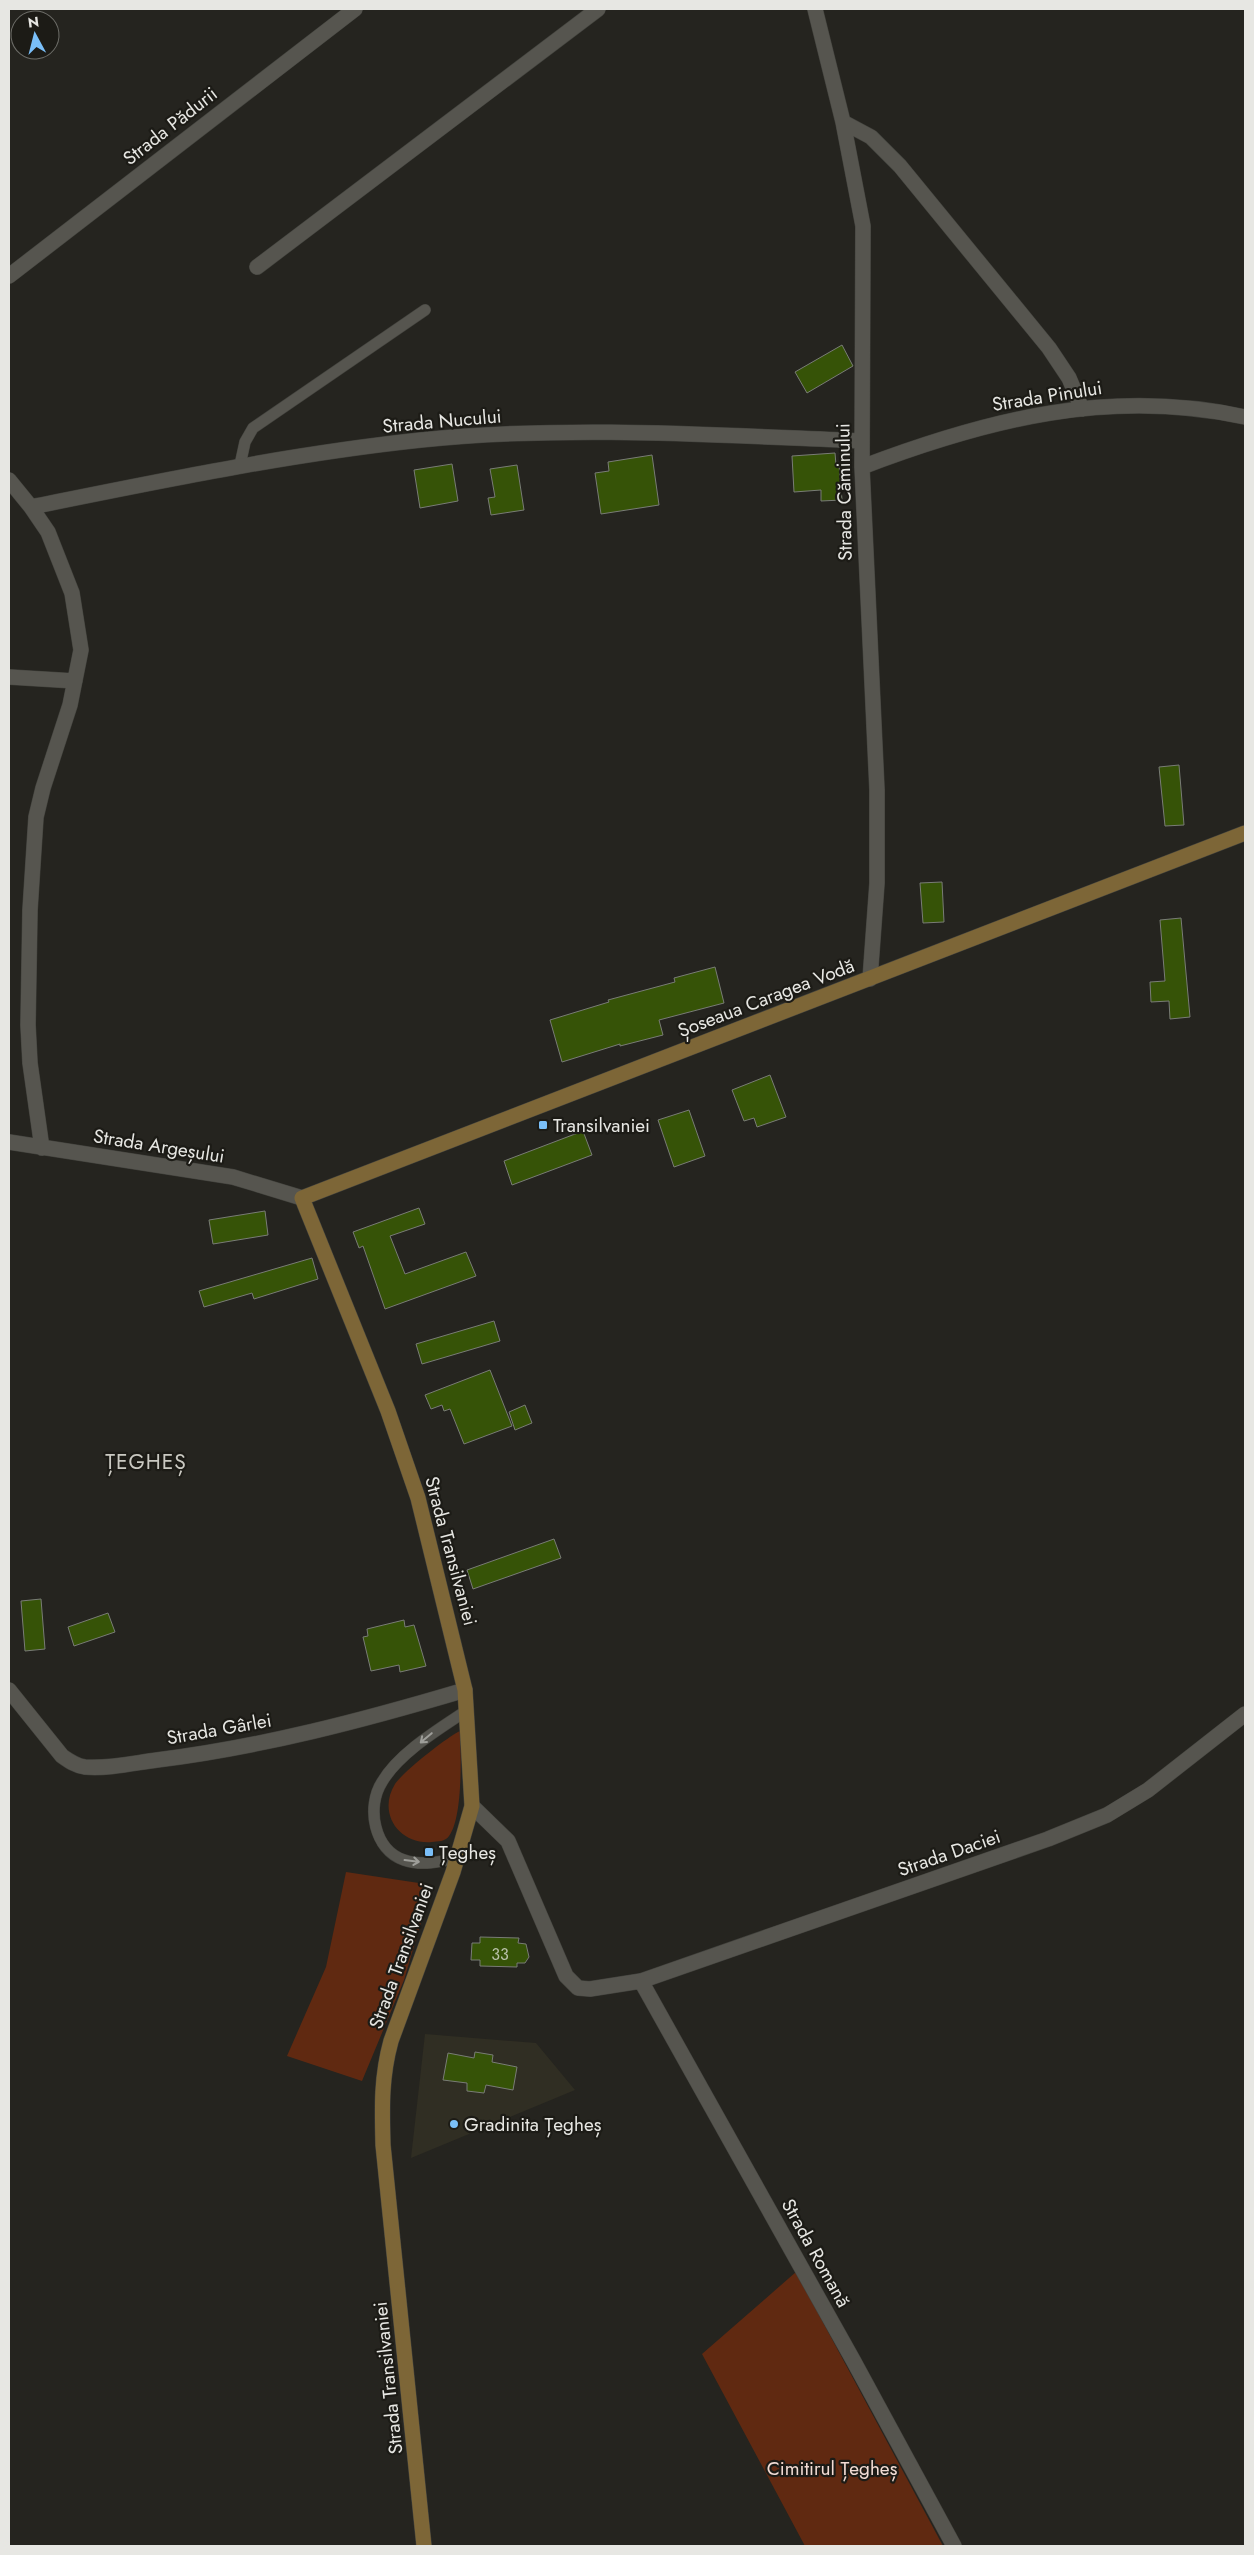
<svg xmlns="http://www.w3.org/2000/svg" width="1254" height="2555" viewBox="0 0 1254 2555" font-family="Jost,sans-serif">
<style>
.built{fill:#302e23}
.green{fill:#602911}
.building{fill:#365307;stroke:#797c76}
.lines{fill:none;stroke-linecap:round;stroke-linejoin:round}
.lane-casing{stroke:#42423d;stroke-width:12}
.street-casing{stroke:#42423d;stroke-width:16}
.secondary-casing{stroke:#42423d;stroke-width:16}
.lane{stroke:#56554f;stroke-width:11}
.street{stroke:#56554f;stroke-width:15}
.secondary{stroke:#7d6637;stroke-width:15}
.oneway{stroke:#9e9e99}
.poi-dot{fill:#7abff8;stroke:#1c1b16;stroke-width:2}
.labels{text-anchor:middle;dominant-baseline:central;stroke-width:4.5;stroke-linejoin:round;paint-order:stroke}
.number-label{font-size:16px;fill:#bbc2ac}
.street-label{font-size:19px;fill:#e7e7e3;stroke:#1c1b16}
.poi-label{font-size:19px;fill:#e7e7e3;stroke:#1c1b16;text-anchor:start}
.park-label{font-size:19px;fill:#f2dcd4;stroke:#1c1b16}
.quarter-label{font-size:21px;letter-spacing:1px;fill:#cac9c2;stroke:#1c1b16}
</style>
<rect width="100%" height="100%" fill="#25241f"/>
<!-- built -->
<path class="built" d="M425 2034 536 2043 575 2090 411 2158Z"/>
<!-- green -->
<path class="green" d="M460 1731C461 1754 463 1818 449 1836 445 1842 438 1841 432 1842 399 1845 377 1813 395 1784 403 1772 447 1737 460 1731Z
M346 1872 432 1885 404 1980 362 2081 287 2056 326 1967Z
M796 2272 943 2546H805L702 2354Z"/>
<!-- building -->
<path class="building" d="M842 345 853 366 807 393 795 372Z
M835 453 836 465H839L842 500 821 501V490L794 492 792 456Z
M652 455 659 505 601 514 595 473 609 471 608 462Z
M452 464 458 501 420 508 414 470Z
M517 465 524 510 491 515 488 498 495 497 490 469Z
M1179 765 1184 825 1165 826 1159 767Z
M942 882 944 922 923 923 920 883Z
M1181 918 1190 1017 1170 1019 1169 1001 1151 1002 1150 982 1165 981 1160 920Z
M715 967 724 1003 659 1020 663 1035 620 1046V1044L562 1062 550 1020 609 1002 608 1000 675 982 674 978Z
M770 1075 786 1117 757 1127 754 1118 744 1121 732 1090Z
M689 1110 705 1156 674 1167 658 1120Z
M583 1131 592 1155 512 1185 504 1161Z
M419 1208 425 1224 390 1236 405 1274 466 1252 476 1276 385 1309 363 1246 359 1248 353 1232Z
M265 1211 268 1235 213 1244 209 1220Z
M312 1258 318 1279 254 1299 252 1293 204 1307 199 1291Z
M494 1321 500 1341 422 1364 416 1344Z
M490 1370 512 1426 464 1444 450 1409 444 1411 442 1405 431 1409 425 1395Z
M525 1405 532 1423 515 1430 509 1412Z
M554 1539 561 1558 473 1589 467 1570Z
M41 1599 45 1649 25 1651 21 1601Z
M108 1613 115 1632 74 1646 68 1627Z
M404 1620 405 1627 414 1625 426 1666 400 1672 399 1665 371 1671 363 1637 368 1636 367 1629Z
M480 1937 519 1938 518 1943 526 1944 529 1957 525 1963H517V1967L480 1966V1960H471L472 1943H480Z
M475 2052 493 2055 492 2062 517 2067 513 2090 486 2085 484 2093 467 2091V2083L443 2080 448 2053 474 2058Z"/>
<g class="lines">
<defs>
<path id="lane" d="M240 465 245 442 253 428 425 310
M457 1858C440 1862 421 1866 404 1860 374 1850 366 1807 382 1782 399 1753 439 1729 466 1711"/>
<path id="street" d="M815 9 843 122 863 226 862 467 877 790V883L870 979
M843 122 871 137 900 166 1049 348 1069 378 1082 409
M257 267 598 9
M9 276 355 9
M862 467C988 419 1110 388 1245 417
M9 480 31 507 48 532 72 593 81 650 70 705 43 788 36 817 30 910 28 1025 30 1063 42 1148
M31 507C160 481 289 454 421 440 568 425 715 435 862 441
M9 677 75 681
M9 1142 233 1177 302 1198
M9 1690 62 1756C69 1761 76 1766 85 1767 108 1769 134 1763 157 1760 262 1747 364 1720 465 1690
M472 1806 508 1841 566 1976 578 1988 590 1989 641 1981 1048 1839 1107 1815 1148 1790 1245 1714
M641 1981 853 2360 954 2546"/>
<path id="secondary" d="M424 2546 383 2145C382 2108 381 2077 391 2041L453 1872 472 1806 465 1690 418 1498 388 1411 302 1198 1245 833"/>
</defs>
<!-- lane casing -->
<use href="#lane" class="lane-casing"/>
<!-- street casing -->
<use href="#street" class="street-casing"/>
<!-- secondary casing -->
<use href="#secondary" class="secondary-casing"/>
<!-- lane -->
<use href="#lane" class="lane"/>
<!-- street -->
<use href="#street" class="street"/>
<!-- secondary -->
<use href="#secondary" class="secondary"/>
</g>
<!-- one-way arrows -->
<defs><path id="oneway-shaft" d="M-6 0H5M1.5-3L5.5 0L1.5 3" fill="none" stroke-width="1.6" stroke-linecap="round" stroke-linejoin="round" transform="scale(1.25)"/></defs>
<g class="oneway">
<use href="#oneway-shaft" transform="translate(426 1738) rotate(140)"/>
<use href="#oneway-shaft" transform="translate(412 1861) rotate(7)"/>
</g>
<!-- markers -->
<g class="poi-dot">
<rect x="538" y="1120" width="10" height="10" rx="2.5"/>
<rect x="424" y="1847" width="10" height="10" rx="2.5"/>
<circle cx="454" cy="2124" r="5"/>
</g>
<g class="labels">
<!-- number labels -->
<g class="number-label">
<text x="500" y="1954">33</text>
</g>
<!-- street labels -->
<g class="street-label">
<text transform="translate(170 126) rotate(-38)">Strada Pădurii</text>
<text transform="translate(1047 396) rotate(-9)">Strada Pinului</text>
<text transform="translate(442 421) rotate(-5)">Strada Nucului</text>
<text transform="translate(844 492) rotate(-91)">Strada Căminului</text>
<text transform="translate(766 998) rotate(-21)">Șoseaua Caragea Vodă</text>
<text transform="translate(159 1146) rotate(9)">Strada Argeșului</text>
<text transform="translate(451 1551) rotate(75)">Strada Transilvaniei</text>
<text transform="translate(219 1729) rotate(-10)">Strada Gârlei</text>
<text transform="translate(949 1853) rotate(-19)">Strada Daciei</text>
<text transform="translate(401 1956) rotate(-70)">Strada Transilvaniei</text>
<text transform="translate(816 2253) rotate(61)">Strada Romană</text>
<text transform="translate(388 2378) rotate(-96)">Strada Transilvaniei</text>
</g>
<!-- poi labels -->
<g class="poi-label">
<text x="553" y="1125">Transilvaniei</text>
<text x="439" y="1852">Țegheș</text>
<text x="464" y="2124">Gradinita Țegheș</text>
</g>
<!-- park labels -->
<g class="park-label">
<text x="832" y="2468">Cimitirul Țegheș</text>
</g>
<!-- quarter labels -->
<g class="quarter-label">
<text x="146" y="1462">ȚEGHEȘ</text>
</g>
</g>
<!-- border -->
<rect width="1254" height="2555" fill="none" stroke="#e7e7e3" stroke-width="20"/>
<!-- north arrow -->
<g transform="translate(35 35) rotate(353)"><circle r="24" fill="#1c1b16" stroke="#6d6d68"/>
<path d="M0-4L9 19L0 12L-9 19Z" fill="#7abff8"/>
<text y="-8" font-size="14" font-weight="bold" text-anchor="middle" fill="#e7e7e3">N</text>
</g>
</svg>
